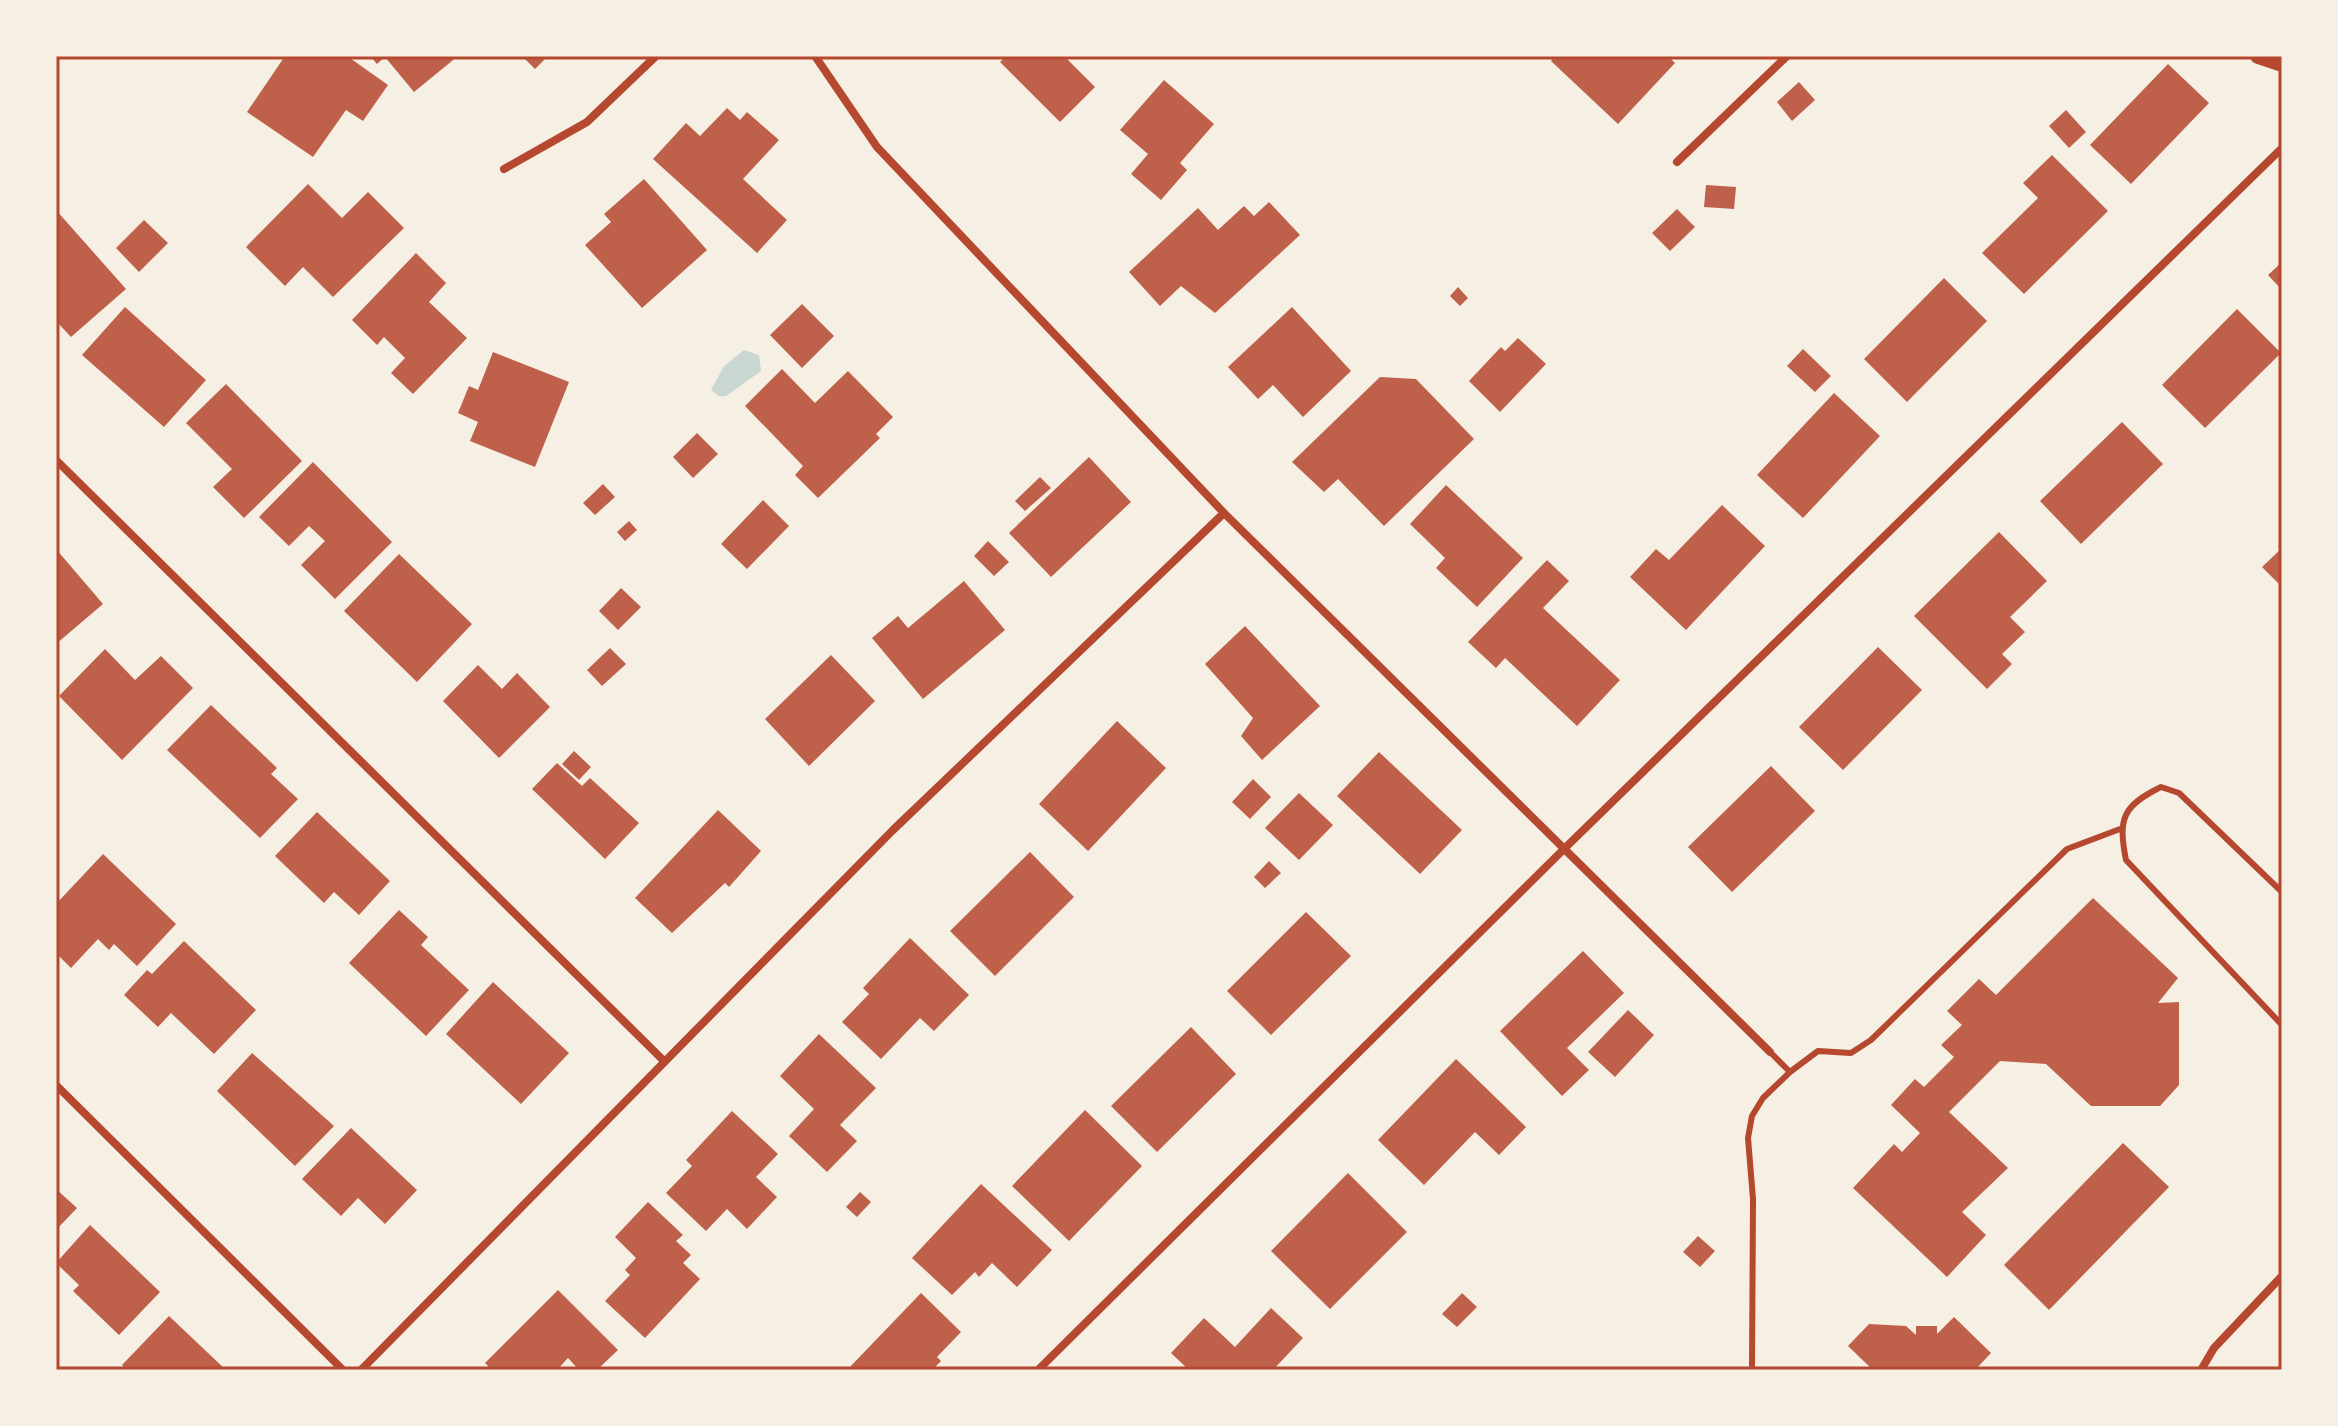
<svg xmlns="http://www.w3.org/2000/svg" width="2338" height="1426" viewBox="0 0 2338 1426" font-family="Quicksand,sans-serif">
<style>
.water{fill:#c9d6d2}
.building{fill:#bf614a}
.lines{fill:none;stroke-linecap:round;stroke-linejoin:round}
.service{stroke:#b5482f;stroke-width:6}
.minor{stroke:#b5482f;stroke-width:8}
.secondary{stroke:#b5482f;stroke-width:16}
.neatline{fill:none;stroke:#b5482f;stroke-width:3}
</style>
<rect width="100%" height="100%" fill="#f6efe4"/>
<!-- water -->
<path class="water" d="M744 350 759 355 761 371 726 396H719L711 390 724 366Z"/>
<!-- building -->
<path class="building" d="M285 56H347L388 85 363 121 346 110 313 157 247 112Z
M370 56H458L414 92 385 57 377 64Z
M522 56H548L535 69Z
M1006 56H1064L1095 87 1060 122 1000 62Z
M1555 56H1668L1675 63 1618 124 1551 61Z
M2168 64 2209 103 2131 184 2090 145Z
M1164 80 1214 124 1180 163 1187 170 1161 200 1131 174 1148 154 1120 130Z
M1799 82 1815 100 1792 121 1777 102Z
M727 108 740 120 747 112 779 140 743 179 787 220 757 253 653 159 686 123 700 136Z
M2066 110 2086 132 2069 148 2049 126Z
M2052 155 2108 211 2024 294 1982 253 2038 198 2023 183Z
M644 179 707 250 642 308 585 245 611 222 604 214Z
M308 184 342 218 368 192 404 228 333 297 303 267 285 286 246 247Z
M1706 185 1736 187 1734 209 1704 207Z
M1269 202 1300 235 1215 313 1181 286 1160 306 1129 272 1198 208 1218 230 1244 206 1254 216Z
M1677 209 1695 227 1670 251 1652 233Z
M56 210 126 289 71 337 56 321Z
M144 220 168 243 139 272 116 248Z
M416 253 446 283 429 302 467 338 413 394 391 373 405 358 384 337 377 345 352 320Z
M2282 262V290L2268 275Z
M1944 278 1987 321 1907 402 1864 359Z
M1458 287 1468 298 1460 306 1450 296Z
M802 304 834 336 802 368 770 335Z
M125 307 206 380 164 427 82 355Z
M1292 307 1351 371 1303 417 1273 385 1258 399 1228 367Z
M2237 309 2281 353 2205 428 2162 385Z
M1518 338 1546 364 1500 412 1469 381 1501 347 1505 351Z
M1803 349 1831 376 1815 392 1787 366Z
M493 352 569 382 535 467 470 441 478 422 458 413 469 386 478 390Z
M782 369 815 403 848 371 893 417 876 434 880 438 818 498 795 475 803 466 745 406Z
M1380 377 1416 379 1474 439 1384 526 1338 479 1324 492 1292 462Z
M226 384 302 461 244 518 213 487 232 469 186 423Z
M1834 393 1880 436 1803 518 1757 475Z
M2122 422 2163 464 2081 544 2040 501Z
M697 433 718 454 693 478 673 457Z
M1089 457 1131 502 1051 577 1009 533Z
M313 462 392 542 335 599 301 565 325 541 309 526 289 546 259 517Z
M1040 477 1051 488 1025 511 1015 501Z
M603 484 615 497 595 515 583 503Z
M1446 485 1523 558 1477 607 1436 568 1445 558 1410 524Z
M763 500 789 526 747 569 721 544Z
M1722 505 1765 546 1686 630 1630 577 1656 549 1669 560Z
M629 521 637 530 625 541 617 532Z
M1999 532 2047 581 2010 617 2025 632 2002 654 2012 664 1987 689 1914 616Z
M988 541 1009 562 994 576 974 556Z
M2282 541V587L2262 567 2281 549 2278 546Z
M56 549 103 604 56 644Z
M399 554 472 624 417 682 344 611Z
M1547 560 1569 581 1543 608 1620 680 1577 726 1505 658 1496 668 1468 642Z
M964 581 1005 630 923 699 872 638 898 616 908 628Z
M621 588 641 607 618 630 599 611Z
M1245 626 1320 706 1262 760 1241 736 1253 718 1205 664Z
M1878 647 1922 690 1843 770 1799 727Z
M610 648 626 664 602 686 587 670Z
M105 649 135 680 161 656 193 688 122 760 59 696Z
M831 655 875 701 809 766 765 719Z
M478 665 502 689 517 673 550 707 499 758 443 701Z
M211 705 277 768 271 774 298 799 260 838 167 750Z
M1117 721 1166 768 1088 851 1039 804Z
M574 751 591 767 579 780 562 764Z
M1379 752 1462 830 1420 874 1337 796Z
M557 763 582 786 590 778 639 823 605 859 532 789Z
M1771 766 1815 811 1732 892 1688 847Z
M1253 779 1271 797 1250 819 1232 802Z
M1299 793 1333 825 1299 860 1265 828Z
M718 810 761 851 729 887 725 883 672 933 635 898Z
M317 812 390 881 359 915 334 892 324 903 275 856Z
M1030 852 1074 897 995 976 950 931Z
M103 854 176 924 137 966 114 944 109 950 98 939 71 968 56 953V904Z
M1269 861 1281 873 1265 888 1254 877Z
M2093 898 2178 978 2158 1003 2179 1002V1085L2160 1106H2091L2046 1064 2000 1061 1949 1112 2008 1168 1962 1212 1986 1235 1947 1277 1853 1188 1894 1144 1902 1152 1920 1133 1891 1105 1915 1079 1924 1087 1954 1057 1941 1045 1962 1025 1947 1011 1979 979 1996 995Z
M399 910 428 937 421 945 469 990 426 1036 349 963Z
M1306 912 1351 956 1271 1035 1227 991Z
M910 938 969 995 934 1031 920 1018 881 1059 842 1022 869 994 863 988Z
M184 941 256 1010 214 1054 171 1013 158 1027 124 995 147 970 152 974Z
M1583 951 1624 993 1567 1048 1589 1070 1562 1096 1500 1031Z
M493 982 569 1053 521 1104 446 1034Z
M1628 1010 1654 1035 1615 1077 1588 1052Z
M1191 1027 1236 1074 1157 1152 1111 1106Z
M819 1034 876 1088 840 1125 857 1141 827 1172 789 1136 814 1109 780 1076Z
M252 1053 334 1126 295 1166 217 1091Z
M1456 1059 1526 1127 1499 1155 1475 1132 1424 1185 1378 1140Z
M1085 1110 1142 1166 1069 1241 1012 1186Z
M732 1111 778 1154 756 1177 777 1197 747 1229 727 1209 706 1231 666 1193 692 1166 686 1160Z
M351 1128 417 1190 385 1224 358 1198 341 1216 302 1179Z
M2123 1143 2169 1187 2049 1310 2004 1265Z
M1348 1173 1407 1232 1330 1309 1271 1251Z
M981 1184 1052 1250 1017 1287 992 1263 979 1277 975 1272 952 1295 912 1258Z
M56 1189 77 1208 56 1230Z
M860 1192 871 1202 857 1217 846 1207Z
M648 1202 683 1235 676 1241 691 1255 683 1263 700 1279 645 1338 605 1301 630 1275 625 1270 636 1258 615 1237Z
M90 1225 160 1292 119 1335 73 1291 79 1285 56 1263Z
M1698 1236 1715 1251 1700 1267 1683 1252Z
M558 1290 618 1350 597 1370H579L568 1358 557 1370H492L485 1363Z
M921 1293 961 1332 937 1357 941 1361 932 1370H847Z
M1462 1293 1477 1307 1457 1327 1442 1314Z
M1271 1308 1303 1338 1273 1370H1189L1171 1353 1204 1318 1235 1347Z
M169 1316 226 1370H127L122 1365Z
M1954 1317 1991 1353 1975 1370H1873L1848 1346 1869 1324 1906 1326 1916 1335V1326H1937V1334Z"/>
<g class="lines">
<!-- service -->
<path class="service" d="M2282 892 2179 793 2161 787C2122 806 2118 819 2126 860L2282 1025
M1770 1052 1790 1072 1818 1051 1851 1053 1871 1040 2067 849 2120 829
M1752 1370 1753 1199 1748 1138 1752 1116 1763 1098 1790 1072"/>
<!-- minor -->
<path class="minor" d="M815 56 877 147 1224 513 1770 1052
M1677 162 1787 56
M504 169 587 122 656 56
M56 460 664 1061
M56 1085 343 1370
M361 1370 893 830 1224 513
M1038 1370 1565 848 2282 148
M2201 1370 2214 1348 2282 1276"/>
<!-- secondary -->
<path class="secondary" d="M2258 56 2282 64"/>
</g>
<!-- border -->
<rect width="2338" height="1426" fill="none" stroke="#f6efe4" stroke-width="116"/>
<rect x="58" y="58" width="2222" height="1310" class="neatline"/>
</svg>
